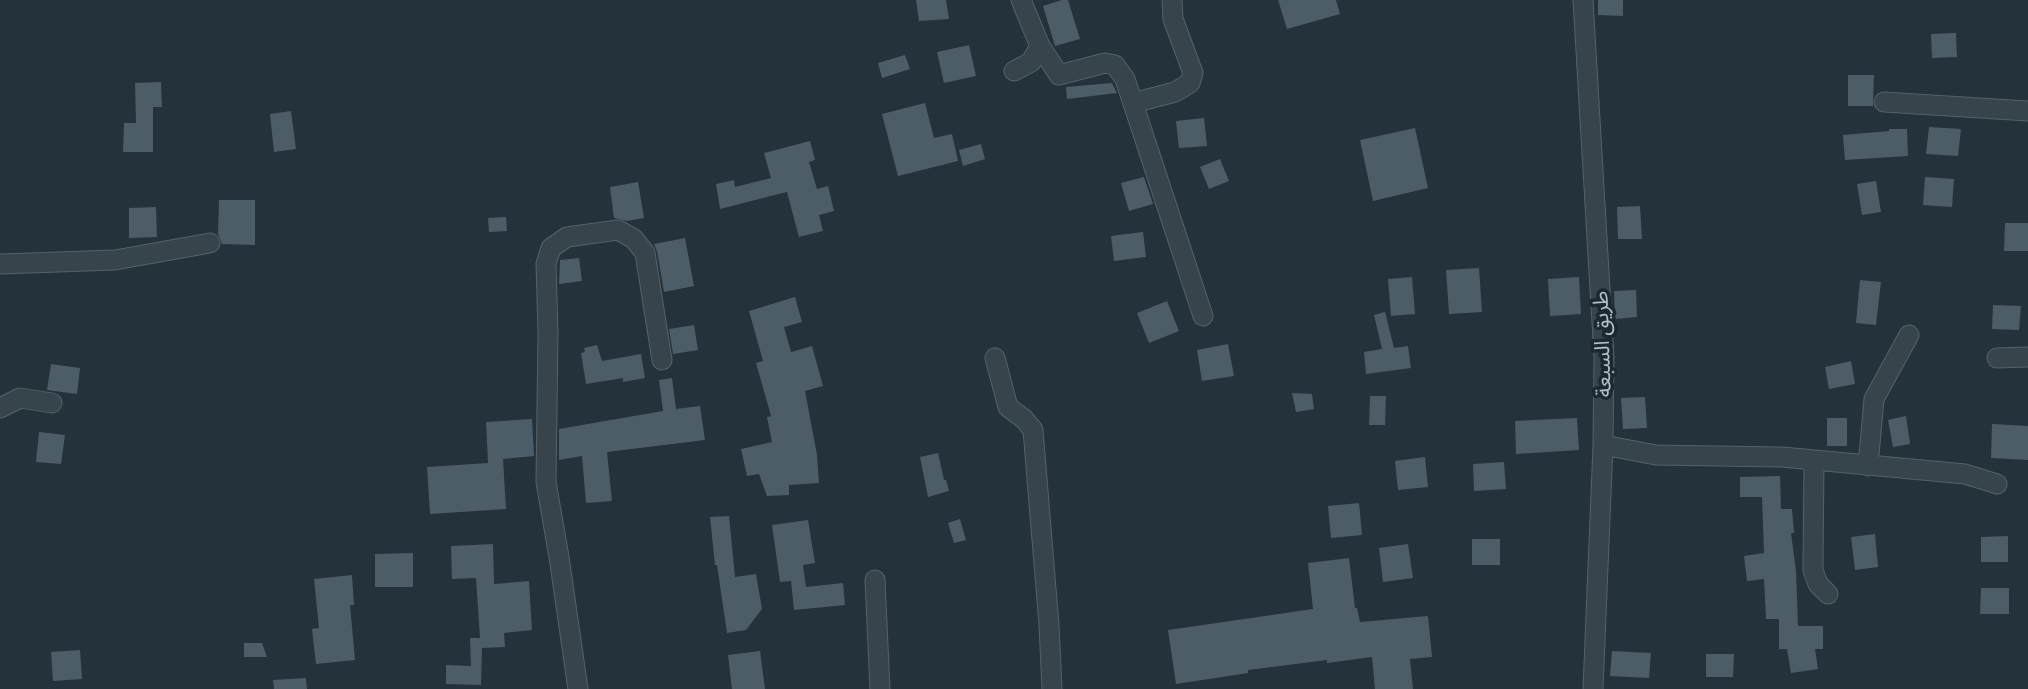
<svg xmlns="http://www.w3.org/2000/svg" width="2028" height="689" viewBox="0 0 2028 689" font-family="Signika,'Noto Sans Arabic',sans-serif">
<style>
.building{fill:#4c5d67}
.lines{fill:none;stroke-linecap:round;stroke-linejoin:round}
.minor-casing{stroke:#55626a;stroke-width:21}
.minor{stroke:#37444c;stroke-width:19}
.labels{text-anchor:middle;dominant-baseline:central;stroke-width:7;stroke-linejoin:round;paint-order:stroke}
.street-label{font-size:21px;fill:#b3bfc7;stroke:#1c2931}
</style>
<rect width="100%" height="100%" fill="#24323c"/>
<!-- building -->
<path class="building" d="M916 0H946L949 19 919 21Z
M1062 0H1068L1080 39 1055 46 1043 6Z
M1278 0H1336L1340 14 1287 29Z
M1598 0H1623V16L1598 15Z
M1956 33 1957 57 1932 58 1931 34Z
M969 45 976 76 944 83 937 52Z
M905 55 910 69 882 78 878 63Z
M1848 75H1874L1873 106H1848Z
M161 82 162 107H153V152H123L124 123H136L135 83Z
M1112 83 1117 93 1067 99 1066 87Z
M925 103 934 138 952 134 958 161 898 176 882 114Z
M291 111 296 149 274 152 270 114Z
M1204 118 1207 146 1179 148 1176 121Z
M1929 127 1961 129 1958 156 1926 154Z
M1415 128 1428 188 1373 201 1360 140Z
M1889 129H1907L1908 156 1845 160 1843 135 1889 131Z
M810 141 815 160 809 162 817 189 828 186 834 211 819 215 823 231 799 237 787 192 720 209 716 184 734 180 735 187 771 178 764 153Z
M981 144 985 159 963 166 959 150Z
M1220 159 1229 181 1209 189 1200 167Z
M1144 177 1153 204 1129 211 1121 183Z
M1925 177 1954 179 1952 207 1923 205Z
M1876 181 1881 212 1862 215 1857 184Z
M638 182 644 218 627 221 614 218 610 187Z
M219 200H255V245L222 244 218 234Z
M1640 206 1642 239H1618L1617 207Z
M156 207 157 237 129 238V208Z
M506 217 507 231 489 232 488 218Z
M2005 223H2028V251H2004Z
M1143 232 1146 257 1114 261 1111 236Z
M685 238 694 286 664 292 657 251 654 244Z
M579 258 582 281 559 284 560 260Z
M1479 268 1482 312 1449 314 1446 270Z
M1412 277 1415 314 1391 316 1388 279Z
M1579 277 1581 314 1550 316 1548 279Z
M1860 280 1881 282 1876 325 1856 323Z
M1636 290 1637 317 1615 319 1614 291Z
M795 297 802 322 784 327 791 352 812 346 823 386 805 391 817 455 819 483 789 485V495L767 496 759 474 747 476 741 449 772 442 767 417 771 416 756 363 763 361 749 311Z
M1167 301 1179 331 1149 343 1137 313Z
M1993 305 2021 306 2019 330 1992 329Z
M1385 312 1394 348 1408 346 1411 368 1366 374 1364 352 1382 349 1374 315Z
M694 325 698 350 673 354 669 329Z
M1228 344 1234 376 1202 381 1197 350Z
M597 345 602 361 641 354 645 378 623 382V378L586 384 581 353 585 352 584 348Z
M1851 361 1855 384 1829 389 1825 367Z
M51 364 80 368 77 394 47 390Z
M672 378 676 409 700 406 705 440 607 452 612 501 586 503 582 456 559 460V429L663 411 659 380Z
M1292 393 1312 394 1314 409 1296 412Z
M1370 396H1386L1385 425H1369Z
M1645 397 1647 428 1623 429 1621 398Z
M1906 416 1910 444 1893 447 1888 420Z
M1577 418 1579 450 1516 454 1515 421Z
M1827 418H1847V446H1827Z
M532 419 534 456 503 459 506 509 430 514 427 467 488 463 486 422Z
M1992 424 2028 426V460L1991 458Z
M39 432 65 435 61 464 36 462Z
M938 453 944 480H946L949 491 928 497 920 457Z
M1425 457 1428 487 1398 490 1395 461Z
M1504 462 1506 489 1474 491 1473 464Z
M1780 476 1781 509H1792L1794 533H1791L1796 571 1798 626H1823V649H1815L1818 669 1791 673 1787 649H1779V619H1766L1764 579 1747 581 1744 556 1764 553 1762 497H1740V477Z
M1359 503 1362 535 1331 538 1328 506Z
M729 516 735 577 756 574 762 609 746 630 727 633 717 565H715L710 517Z
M960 519 966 540 954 543 948 523Z
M808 520 815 563 803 565 806 587 843 583 845 605 794 610 791 581 780 582 772 525Z
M1875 534 1878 567 1855 570 1851 537Z
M2008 536V562H1981V537Z
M1472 539H1500V565H1472Z
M493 544 494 584 529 581 532 630 504 633 505 647 482 648 481 685 446 684V665L471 666 470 638H480L476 578 452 579 451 546Z
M1408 544 1413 578 1383 582 1379 548Z
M413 553V587H375V554Z
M1349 558 1355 608H1357L1360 622 1428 616 1432 657 1410 659 1413 689H1375L1372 657 1327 663V660L1248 670V673L1176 684 1168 630 1313 609 1308 563Z
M352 575 354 605H350L355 660 316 664 312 629 319 628 314 579Z
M1981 588H2009V614H1980Z
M244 643H262L267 657H244Z
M80 650 82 679 53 681 51 652Z
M760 651 765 689H732L728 655Z
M1612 651 1651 653 1649 678 1610 676Z
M1706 654H1734L1733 677H1706Z
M306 678 307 689H274L273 680Z"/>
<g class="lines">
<defs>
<path id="minor" d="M1583 0 1604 357 1603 445 1593 689
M1040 46 1059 75 1105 63 1115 65 1125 79 1203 316
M1014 71 1031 62 1040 46 1021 0
M1884 102 2028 111
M1133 103 1175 92 1190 83 1193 73 1173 19 1172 0
M0 264 115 260 210 243
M995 358 1008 407 1024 419 1033 430 1049 625 1052 689
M1997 358 2028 357
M0 408 20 398 52 403
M1603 445 1656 455 1782 457 1965 474 1997 484
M1814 460 1813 570 1818 584 1828 594
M1868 466 1874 399 1909 335
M875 580 880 689
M578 689 559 557 546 482 548 333 546 264 551 248 567 237 618 230 634 239 645 253 662 360"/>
</defs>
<!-- minor casing -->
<use href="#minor" class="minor-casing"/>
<!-- minor -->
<use href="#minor" class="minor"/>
</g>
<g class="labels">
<!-- street labels -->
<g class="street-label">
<text transform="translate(1602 344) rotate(-92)">طريق السبعة</text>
</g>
</g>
</svg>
